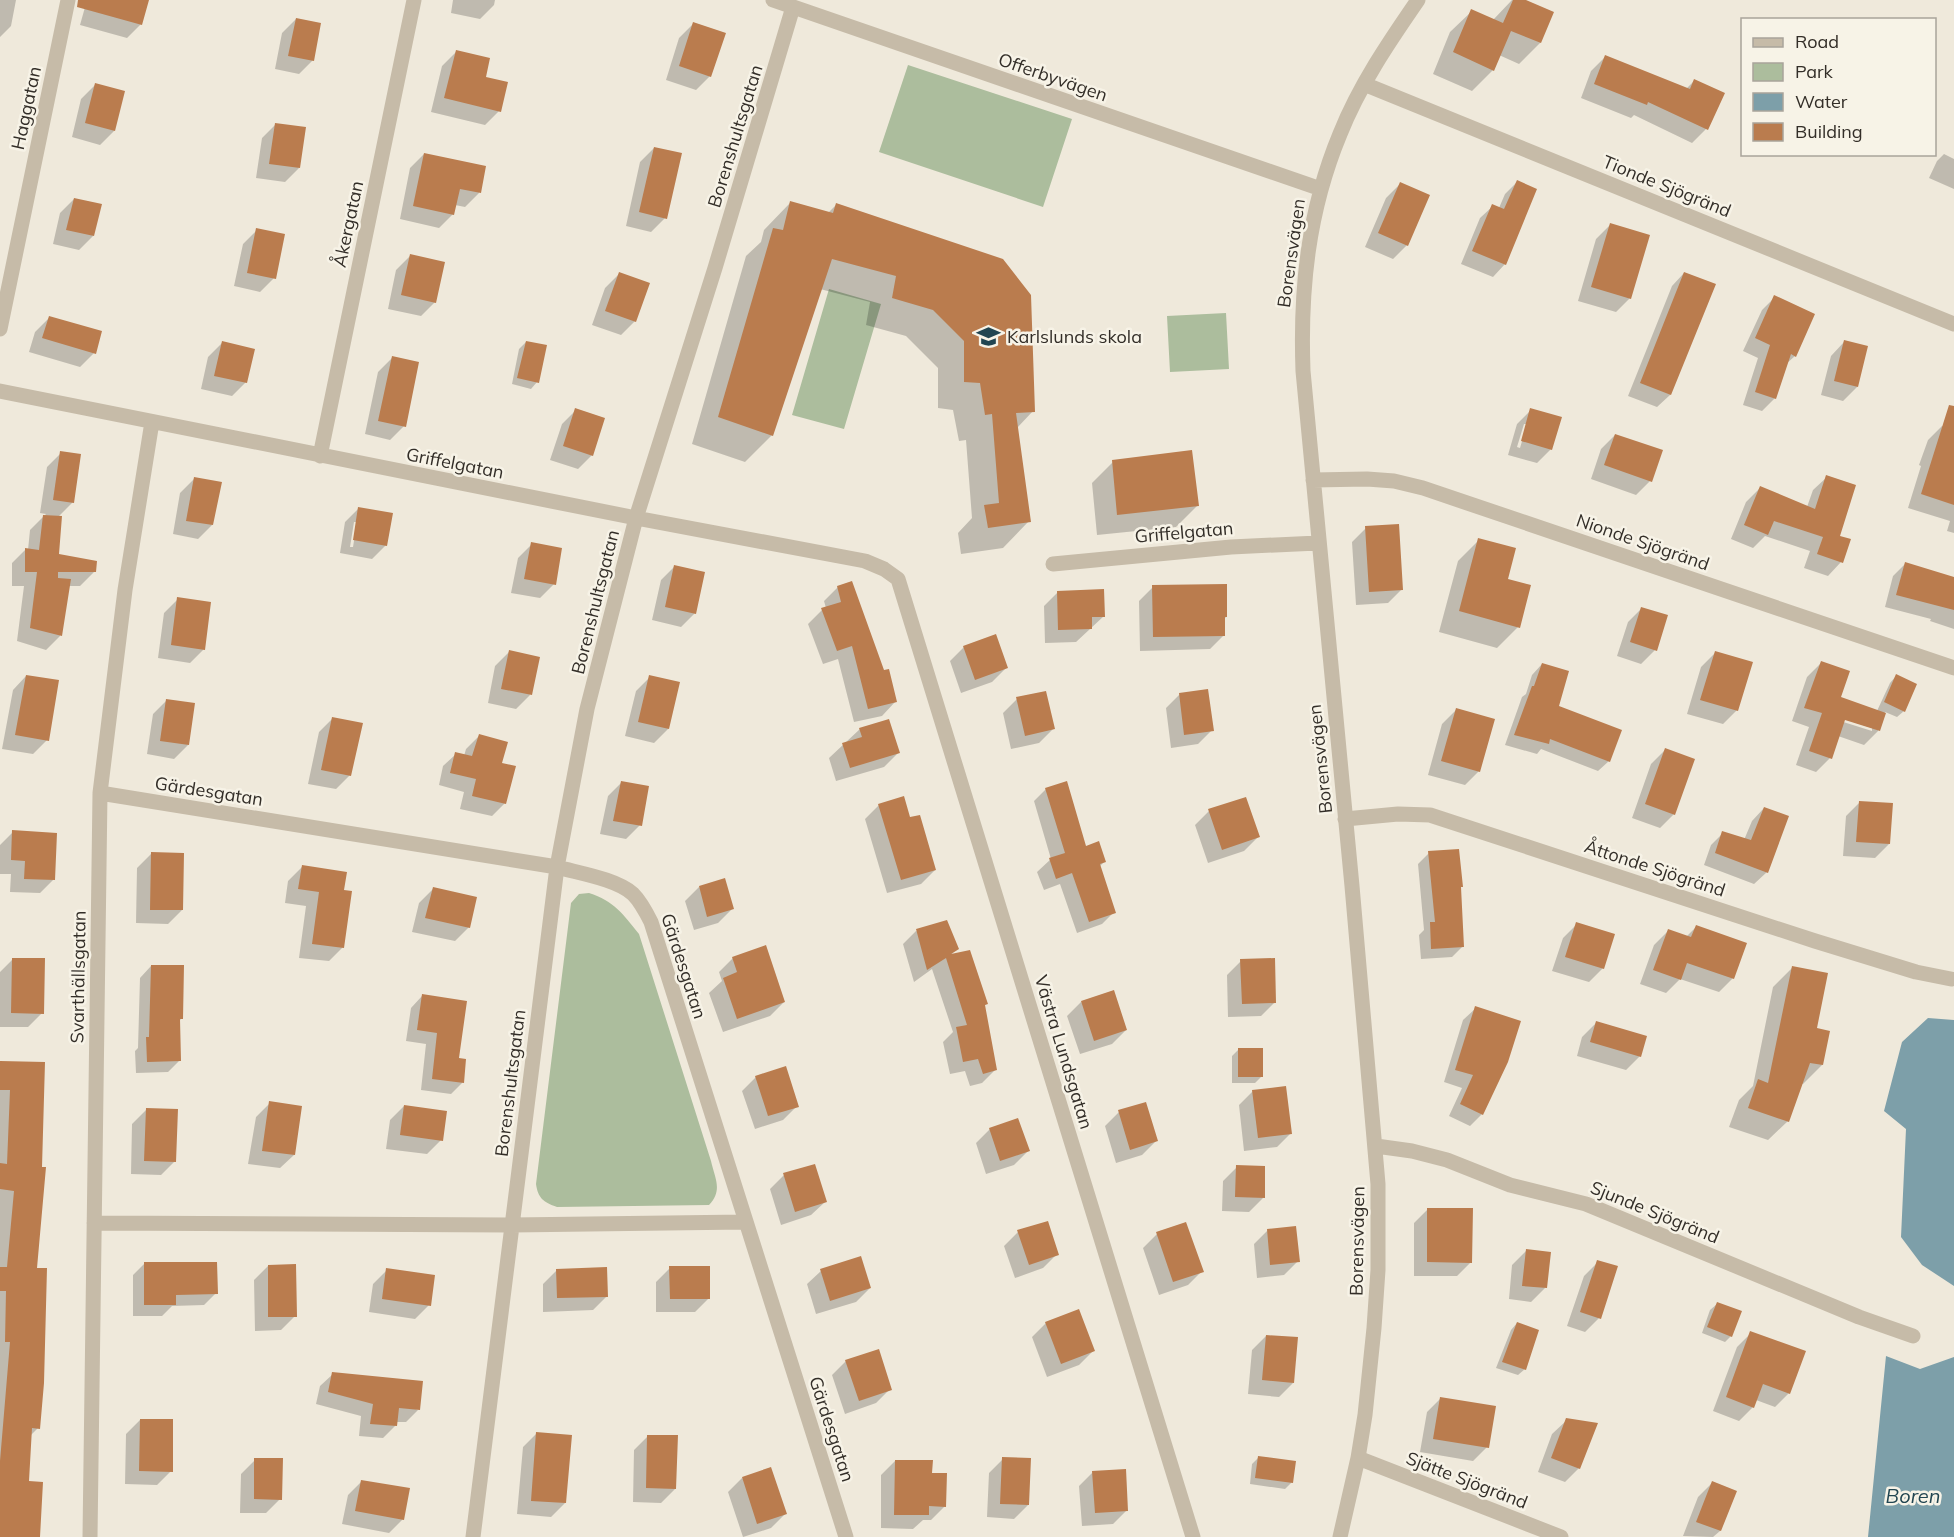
<svg xmlns="http://www.w3.org/2000/svg" width="1954" height="1537" viewBox="0 0 1954 1537" font-family="Mulish,sans-serif">
<style>
.green{fill:#acbd9d}
.water{fill:#7d9fa9}
.shadow{fill:#0003;fill-rule:evenodd}
.building{fill:#ba7c4e}
.lines{fill:none;stroke-linecap:round;stroke-linejoin:round}
.minor{stroke:#c6bba8;stroke-width:15}
.labels{text-anchor:middle;dominant-baseline:central;stroke-width:5;stroke-linejoin:round;paint-order:stroke}
.street-label{font-size:18px;fill:#332e28;stroke:#f7f3e7}
.poi-label{font-size:18px;fill:#332e28;stroke:#f7f3e7;text-anchor:start}
.water-label{font-size:20px;font-style:italic;fill:#214551;stroke:#f7f3e7}
</style>
<rect width="100%" height="100%" fill="#efe9db"/>
<!-- green -->
<path class="green" d="M908 65 1072 119 1043 207 879 152Z
M829 289 881 304 844 429 792 415Z
M1226 313 1229 369 1170 372 1167 316Z
M589 893C614 901 623 914 639 934L711 1161C715 1179 723 1190 709 1205L557 1207C543 1202 538 1198 536 1184L571 903 579 894Z"/>
<!-- water -->
<path class="water" d="M1928 1018 1954 1020V1286L1922 1265 1901 1237 1906 1129 1884 1111 1902 1042Z
M1886 1356 1920 1369 1954 1357V1537H1868Z"/>
<!-- shadow -->
<path class="shadow" d="M0 0H16L11 26 0 37Z
M87 0H148L141 24 127 38 80 25Z
M453 0H495L494 5 480 19 451 13Z
M1512 0H1522L1552 13 1540 43 1519 64 1499 55 1493 70 1472 91 1433 74 1450 32 1472 11 1493 20Z
M296 19 313 60 299 74 275 69 282 33Z
M693 24 710 76 696 90 666 80 679 38Z
M456 52 499 111 485 125 431 112 442 66Z
M1605 57 1686 89 1695 80 1706 129 1692 143 1634 115 1631 118 1581 98 1591 71Z
M95 85 114 131 100 145 72 137 81 99Z
M276 124 299 168 285 182 256 178 262 138Z
M654 148 665 218 651 232 626 226 640 162Z
M424 154 485 167 479 193 465 207 455 205 453 214 439 228 400 219 410 168Z
M1944 154 1954 159V189L1929 178 1937 161Z
M1517 182 1505 264 1493 277 1461 264 1480 218 1493 206 1499 208 1505 194Z
M1400 184 1407 245 1393 259 1365 247 1386 198Z
M74 199 93 236 79 250 53 244 60 213Z
M790 203 828 213 836 205 1033 411 1017 428 1029 521 1003 548 961 554 958 533 972 518 966 440 959 441 953 410 938 408V368L906 336 866 325 870 302 820 289 772 435 745 462 692 444 746 256 761 242 764 230Z
M1610 225 1630 298 1616 312 1578 301 1596 239Z
M257 230 274 278 260 292 234 286 243 244Z
M410 256 435 302 421 316 388 309 396 270Z
M1684 273 1670 395 1657 407 1628 396 1672 286Z
M619 274 635 321 621 335 592 325 605 288Z
M1775 297 1795 356 1786 364 1775 398 1762 411 1743 405 1758 358 1743 351 1762 310Z
M49 318 94 353 80 367 29 352 35 332Z
M526 342 537 382 531 389 512 384 519 349Z
M1844 342 1857 387 1843 401 1821 395 1831 356Z
M222 343 246 382 232 396 201 389 208 357Z
M392 358 404 426 390 440 365 434 378 372Z
M576 410 592 455 578 469 550 460 562 424Z
M1531 410 1551 449 1537 463 1508 455 1517 424ZM1524 424H1527L1520 448 1517 447Z
M1942 426 1954 430V533L1947 531 1950 521 1908 508 1921 466 1919 465 1928 440Z
M1615 435 1650 481 1636 495 1591 479 1601 449Z
M61 453 73 502 58 517V555L94 572 80 586H68L60 636 46 650 17 641 24 586H12V563L26 549 28 550 30 530 46 514 40 513 47 467Z
M1113 462 1197 506 1176 527 1097 535 1092 483Z
M1827 477 1841 562 1828 576 1804 568 1810 551 1765 536 1753 548 1731 539 1746 502 1760 488 1807 507 1813 490Z
M194 479 212 525 198 539 173 534 180 493Z
M359 508 386 545 372 559 340 553 345 522ZM354 522H357L353 547H350Z
M1366 528 1402 589 1388 603 1356 605 1352 542Z
M1479 540 1506 580 1518 627 1497 648 1439 632 1458 561Z
M532 544 554 584 540 598 511 593 518 558Z
M1905 564 1954 579V629L1930 621 1931 619 1885 607 1893 576Z
M675 566 695 613 681 627 652 620 661 580Z
M838 587 895 702 882 716 854 722 838 659 823 664 808 624 822 610 826 608 824 601Z
M1153 587 1226 617 1224 619V635L1210 649 1140 651 1139 601Z
M1058 592 1104 616 1076 642 1045 643 1044 606Z
M178 599 204 649 190 663 158 658 164 613Z
M1642 608 1655 650 1641 664 1617 656 1628 622Z
M964 647 1006 668 992 682 961 693 950 661Z
M509 652 530 695 516 709 488 703 495 666Z
M1715 653 1737 710 1723 724 1687 714 1701 667Z
M1821 663 1839 698 1877 711 1890 683 1896 676 1904 711 1897 717 1885 712 1878 731 1864 745 1838 736 1830 758 1816 772 1796 765 1809 727 1792 721 1807 677ZM1838 717 1872 728V731L1837 720Z
M1542 664 1557 707 1609 761 1598 771 1541 749 1537 754 1505 745 1522 697 1526 694 1532 675Z
M26 676 47 740 33 754 2 749 13 690Z
M650 677 668 729 654 743 625 736 636 691Z
M1180 694 1212 730 1198 744 1171 748 1166 708Z
M1017 699 1053 729 1039 743 1011 749 1003 713Z
M167 700 188 745 174 759 147 754 153 714Z
M1456 710 1479 771 1465 785 1428 775 1442 724Z
M333 718 350 775 336 789 308 784 319 732Z
M860 729 898 753 884 767 836 781 829 758Z
M479 736 500 764 505 803 492 816 460 809 464 792 439 785 443 766 456 754 464 756 466 749Z
M1665 750 1674 814 1660 828 1632 818 1651 764Z
M621 783 640 825 626 839 600 834 608 796Z
M1046 789 1085 848 1105 861 1099 867 1114 912 1102 924 1077 933 1060 884 1044 890 1037 872 1051 859 1034 801Z
M1860 802 1889 844 1875 858 1843 856 1846 816Z
M879 805 909 819 935 870 921 884 887 893 865 819Z
M1764 808 1767 872 1754 884 1704 865 1711 845 1723 833 1744 840 1752 821Z
M1209 811 1258 837 1244 851 1208 863 1195 825Z
M13 832 54 879 40 893 10 892 11 874H0V845Z
M1429 853 1460 888 1463 946 1452 957 1421 959 1419 935 1424 930 1418 864Z
M151 854 182 910 168 924 136 923 137 868Z
M302 867 342 891 343 947 329 961 299 958 306 906 285 903 288 881Z
M699 887 732 909 718 923 694 930 685 901Z
M433 889 469 927 455 941 412 932 419 903Z
M1577 924 1603 968 1589 982 1552 971 1563 938Z
M1696 927 1733 978 1719 992 1680 979 1666 993 1640 984 1654 945 1668 931 1686 937Z
M916 931 957 948 950 956 987 1003 983 1007 996 1069 982 1083 970 1086 965 1071 950 1074 943 1042 953 1032 932 969 914 982 903 944Z
M733 958 784 1002 770 1016 723 1032 709 993 722 981 719 972Z
M12 960 42 1013 28 1027H0V972Z
M1241 961 1275 1002 1261 1016 1228 1017 1227 975Z
M151 966 181 1019 179 1021V1061L168 1072 136 1073 135 1051 138 1048 140 978Z
M1792 968 1815 1029 1822 1065 1803 1084H1801L1788 1121 1768 1140 1729 1127 1739 1100 1753 1086 1773 987Z
M422 996 457 1059 463 1082 451 1094 421 1090 426 1044 406 1041 411 1008Z
M1081 1002 1126 1030 1112 1044 1080 1054 1067 1016Z
M1476 1008 1482 1114 1470 1126 1449 1116 1462 1088 1444 1082 1463 1020Z
M1596 1023 1640 1056 1626 1070 1577 1056 1582 1037Z
M1239 1049 1261 1077 1255 1083H1232V1056Z
M0 1063 43 1064 35 1269 38 1428 30 1436 27 1482 38 1537H0Z
M756 1077 797 1106 783 1120 755 1129 742 1091Z
M1253 1091 1291 1133 1277 1147 1244 1151 1239 1105Z
M270 1103 294 1155 280 1168 248 1164 256 1117Z
M404 1106 441 1140 427 1154 386 1149 390 1120Z
M146 1110 175 1161 161 1175 131 1174 132 1124Z
M1119 1112 1156 1141 1142 1155 1116 1163 1105 1126Z
M990 1129 1028 1151 1014 1165 986 1174 976 1143Z
M1237 1167 1263 1198 1249 1212 1222 1211 1223 1181Z
M784 1175 825 1202 811 1215 781 1225 770 1189Z
M1428 1209 1471 1262 1457 1276H1414V1223Z
M1268 1230 1298 1261 1284 1275 1257 1278 1254 1244Z
M1018 1232 1057 1254 1043 1268 1015 1278 1004 1246Z
M1157 1234 1202 1271 1188 1285 1159 1295 1143 1248Z
M1526 1251 1545 1288 1531 1302 1509 1299 1512 1265Z
M1598 1262 1599 1318 1585 1332 1567 1326 1584 1276Z
M145 1263 216 1293 204 1305 172 1306 162 1316H133V1275Z
M268 1266 295 1316 281 1330 255 1331 254 1280Z
M670 1268 709 1298 695 1312H656V1282Z
M387 1270 429 1305 415 1319 369 1312 373 1284Z
M557 1270 607 1296 593 1310 543 1312V1284Z
M821 1271 870 1288 856 1302 816 1314 807 1284Z
M1717 1304 1731 1336 1725 1342 1702 1333 1710 1310Z
M1046 1323 1093 1351 1079 1365 1047 1377 1032 1337Z
M1517 1323 1525 1369 1518 1375 1496 1368 1511 1330Z
M1751 1333 1789 1393 1775 1407 1756 1400 1753 1407 1739 1421 1713 1411 1737 1347Z
M1266 1336 1293 1383 1279 1397 1248 1394 1252 1350Z
M846 1361 890 1389 876 1403 845 1414 832 1375Z
M333 1374 418 1410 406 1422H396L395 1426 383 1438 359 1436 361 1416 316 1404 320 1386Z
M1441 1398 1487 1447 1473 1461 1420 1452 1427 1412Z
M140 1420 171 1471 157 1485 125 1484 126 1434Z
M1567 1420 1579 1468 1565 1482 1538 1472 1552 1434Z
M537 1433 565 1503 551 1517 517 1514 523 1447Z
M648 1436 675 1489 661 1503 633 1502 634 1450Z
M1259 1457 1292 1482 1285 1489 1250 1484 1252 1464Z
M1003 1459 1028 1505 1014 1519 987 1517 989 1473Z
M255 1460 280 1499 266 1513H240L241 1474Z
M895 1461 931 1474 945 1506 931 1520H923L913 1529 881 1528V1475Z
M1093 1472 1127 1510 1113 1524 1082 1526 1079 1486Z
M742 1478 785 1514 771 1528 743 1537 728 1492Z
M362 1481 403 1519 389 1533 342 1524 348 1495Z
M1712 1483 1735 1492 1720 1531 1713 1537 1683 1536 1698 1497Z"/>
<!-- building -->
<path class="building" d="M78 0H149L142 25 77 7Z
M1513 0H1526L1554 12 1541 43 1511 31 1494 71 1453 52 1471 9 1503 23Z
M296 18 321 23 314 61 288 56Z
M693 22 726 33 711 77 679 66Z
M456 50 490 58 486 77 508 82 501 112 444 98Z
M1605 55 1690 89 1694 79 1725 93 1708 130 1648 102 1647 105 1594 84Z
M95 83 125 91 115 131 85 123Z
M275 123 306 127 300 168 269 164Z
M654 147 682 153 667 219 639 212Z
M424 153 486 166 481 193 460 189 454 215 413 206Z
M1517 180 1537 189 1506 265 1472 251 1492 204 1504 209Z
M1400 182 1430 195 1408 246 1378 233Z
M74 198 102 204 94 236 66 230Z
M790 201 833 213 836 203 1003 259 1031 295 1035 412 1016 413 1031 522 988 528 984 505 999 503 992 414 985 415 980 383 964 382V341L933 310 892 298 896 276 832 259 773 436 718 417 773 228 783 230Z
M1610 223 1650 235 1631 299 1591 287Z
M256 228 285 234 276 279 247 273Z
M410 254 445 262 436 303 401 295Z
M619 272 650 283 636 322 605 311Z
M1684 272 1716 284 1671 395 1640 383Z
M1774 295 1815 314 1796 357 1791 354 1776 399 1755 392 1770 345 1755 338Z
M49 316 102 331 96 354 42 338Z
M1844 340 1868 346 1858 387 1834 381Z
M222 341 255 349 247 383 214 376Z
M526 341 547 345 539 383 517 378Z
M392 356 419 362 406 427 378 421Z
M1949 405 1954 406V505L1921 494Z
M575 408 605 418 593 456 563 446Z
M1530 408 1562 417 1552 450 1521 441Z
M1615 434 1663 450 1652 482 1604 465Z
M1192 450 1199 506 1117 515 1112 460Z
M60 451 81 454 74 503 53 500Z
M1826 475 1856 485 1840 536 1851 539 1843 563 1817 554 1823 537 1774 521 1768 535 1744 525 1760 486 1815 509Z
M194 477 222 482 213 525 186 521Z
M358 507 393 513 387 546 353 540Z
M43 515 62 516 59 554 97 561 96 572H58V578L71 579 62 636 30 628 37 572H25V548L39 550Z
M1399 524 1403 590 1369 592 1365 526Z
M1478 538 1516 548 1508 579 1531 585 1520 628 1459 611Z
M531 542 562 548 556 585 524 579Z
M1905 562 1954 577V610L1896 595Z
M674 565 705 572 696 614 665 607Z
M852 581 884 670 889 669 897 702 868 709 852 646 837 651 821 608 841 602 837 586Z
M1227 584V617H1225V636L1153 637 1152 585Z
M1104 589 1105 617H1092V629L1058 630 1057 591Z
M177 597 211 602 205 650 171 645Z
M1641 607 1668 615 1657 651 1630 642Z
M996 634 1008 668 975 680 963 646Z
M509 650 540 657 532 695 501 689Z
M1715 651 1753 662 1738 711 1700 700Z
M1821 661 1850 671 1841 697 1886 713 1880 731 1845 720 1832 759 1809 751 1822 713 1804 708Z
M1542 663 1569 671 1559 706 1622 730 1610 762 1550 739 1549 744 1514 735 1532 686H1534Z
M1896 674 1917 684 1905 712 1884 702Z
M26 675 59 680 49 741 15 735Z
M649 675 680 682 669 729 638 722Z
M1208 689 1214 731 1184 735 1179 693Z
M1046 691 1055 729 1025 736 1016 697Z
M166 699 195 703 189 745 160 741Z
M1456 708 1495 719 1480 772 1441 761Z
M332 717 363 723 351 776 321 770Z
M889 719 900 753 850 768 842 743 862 737 859 728Z
M479 734 508 742 502 763 516 766 506 804 472 796 476 779 450 773 455 752 472 756Z
M1665 748 1695 759 1675 815 1645 804Z
M621 781 649 786 642 826 613 821Z
M1067 781 1086 846 1099 841 1106 862 1100 864 1116 913 1089 922 1072 873 1056 879 1049 858 1065 853 1045 788Z
M904 796 910 817 920 815 936 870 901 880 878 804Z
M1246 797 1260 837 1222 850 1208 809Z
M1859 801 1893 803 1890 844 1856 842Z
M1764 807 1789 816 1768 873 1715 853 1722 831 1751 840Z
M12 830 57 833 55 880 24 879 25 861 11 860Z
M1459 849 1463 887H1461L1464 947 1431 949 1430 922H1435L1428 851Z
M151 852 184 853 183 910H150Z
M302 865 347 872 344 890 352 891 344 948 312 944 319 892 298 889Z
M725 878 734 909 707 917 699 886Z
M433 887 477 897 470 928 425 918Z
M947 920 959 949 951 954 970 950 988 1004 985 1005 997 1070 983 1074 978 1059 963 1062 956 1027 967 1025 946 958 927 970 916 929Z
M1576 922 1615 934 1604 969 1565 957Z
M1696 925 1747 943 1734 979 1687 963 1681 980 1653 970 1668 929 1691 937Z
M766 945 785 1002 737 1019 723 978 737 972 732 957Z
M12 958H45L44 1014 11 1013Z
M1275 958 1276 1003 1242 1004 1240 959Z
M151 965H184L183 1019H180L181 1061 147 1062 146 1037H149Z
M1792 966 1828 973 1817 1028 1830 1031 1823 1065 1810 1063 1789 1122 1748 1108 1758 1079 1768 1083Z
M1114 990 1127 1030 1094 1041 1081 1001Z
M422 994 467 1001 459 1058 466 1059 464 1083 432 1079 437 1033 417 1030Z
M1475 1006 1521 1021 1508 1062 1483 1115 1460 1104 1473 1075 1455 1070Z
M1596 1021 1647 1036 1641 1057 1590 1042Z
M1238 1048H1263V1077H1238Z
M0 1061 45 1062 42 1167H46L37 1268H47L44 1383 40 1429 32 1428 29 1481 43 1482 40 1537H0V1461L10 1342H5L6 1291H0V1267H7L14 1191 0 1189V1163L7 1164 10 1090H0Z
M786 1066 799 1107 768 1116 755 1076Z
M1286 1086 1292 1134 1258 1138 1252 1090Z
M269 1101 302 1106 295 1155 262 1151Z
M1146 1102 1158 1141 1130 1150 1118 1110Z
M404 1105 447 1111 443 1141 400 1135Z
M146 1108 178 1109 176 1162 144 1161Z
M1018 1118 1030 1151 1000 1161 989 1128Z
M815 1164 827 1202 795 1212 783 1173Z
M1236 1165 1265 1166V1198L1235 1197Z
M1427 1208H1473L1472 1263 1427 1262Z
M1048 1221 1059 1255 1029 1265 1017 1230Z
M1186 1222 1204 1272 1173 1282 1156 1232Z
M1296 1226 1300 1262 1270 1265 1267 1229Z
M1526 1249 1551 1252 1547 1288 1522 1286Z
M861 1256 871 1288 830 1301 820 1269Z
M1597 1260 1618 1266 1601 1319 1580 1312Z
M144 1262H217L218 1294 176 1295V1305H144Z
M296 1264 297 1317H268V1265Z
M669 1266H710V1299H670Z
M607 1267 608 1297 557 1298 556 1269Z
M386 1268 435 1275 431 1306 382 1299Z
M1717 1302 1742 1311 1732 1337 1707 1327Z
M1079 1309 1095 1351 1061 1364 1045 1322Z
M1517 1322 1539 1330 1526 1370 1502 1362Z
M1750 1331 1806 1351 1790 1394 1763 1384 1754 1408 1726 1397Z
M1266 1335 1298 1337 1294 1383 1262 1380Z
M879 1349 892 1390 859 1401 845 1360Z
M332 1372 423 1381 420 1410 399 1408 397 1426 370 1424 373 1404 328 1392Z
M1440 1397 1496 1406 1489 1448 1433 1439Z
M1566 1418 1598 1423 1580 1469 1551 1458Z
M140 1419H173V1472L139 1471Z
M536 1432 572 1435 566 1503 531 1501Z
M647 1435H678L676 1489 646 1488Z
M1258 1456 1296 1461 1293 1483 1255 1478Z
M1002 1457 1031 1458 1029 1505 1000 1504Z
M254 1458H283L282 1500 254 1499Z
M895 1460H933L932 1473H947L946 1507 929 1506V1515H894Z
M771 1467 787 1514 757 1524 742 1477Z
M1126 1469 1128 1511 1095 1513 1092 1471Z
M361 1480 410 1488 404 1520 355 1511Z
M1712 1481 1737 1491 1721 1531 1696 1522Z"/>
<g class="lines">
<!-- minor -->
<path class="minor" d="M773 0 1321 189
M1364 84 1954 324
M0 329 68 0
M0 391 636 518 865 561 884 569 898 579 1193 1537
M320 456 414 0
M1313 480 1367 479 1394 481 1423 488 1954 668
M1053 564 1231 547 1318 543
M100 793 557 867C578 873 617 879 633 894 641 902 646 912 651 922L846 1537
M1345 819 1398 814 1430 815 1815 941 1916 972 1951 979
M1376 1146 1412 1151 1447 1160 1510 1185 1586 1204 1859 1317 1913 1336
M94 1223 512 1225 745 1222
M1358 1458 1561 1537
M90 1537 100 793 125 590 152 422
M473 1537 557 867 587 709 636 518 715 268 793 7
M1340 1537 1358 1458 1365 1415 1374 1328 1378 1270V1184L1352 886 1303 371C1300 289 1308 211 1340 134 1359 86 1389 42 1418 0"/>
</g>
<!-- icons -->
<defs>
<symbol id="school-bare" viewBox="-9 -9 18 18"><path d="M0-5L7-2L0 1L-7-2ZM-4 1L0 2.5L4 1V4Q0 6-4 4Z" fill="#214551" stroke="#f7f3e7" stroke-width="2.5" paint-order="stroke"/></symbol>
</defs>
<g fill-rule="evenodd">
<use href="#school-bare" x="972" y="320" width="33" height="33"/>
</g>
<g class="labels">
<!-- street labels -->
<g class="street-label">
<text transform="translate(1053 77) rotate(19)">Offerbyvägen</text>
<text transform="translate(26 108) rotate(-78)">Haggatan</text>
<text transform="translate(735 136) rotate(-73)">Borenshultsgatan</text>
<text transform="translate(1667 186) rotate(22)">Tionde Sjögränd</text>
<text transform="translate(348 224) rotate(-78)">Åkergatan</text>
<text transform="translate(1291 253) rotate(-82)">Borensvägen</text>
<text transform="translate(455 463) rotate(11)">Griffelgatan</text>
<text transform="translate(1184 532) rotate(-5)">Griffelgatan</text>
<text transform="translate(1643 542) rotate(19)">Nionde Sjögränd</text>
<text transform="translate(595 602) rotate(-76)">Borenshultsgatan</text>
<text transform="translate(1320 759) rotate(-96)">Borensvägen</text>
<text transform="translate(209 791) rotate(9)">Gärdesgatan</text>
<text transform="translate(1655 868) rotate(18)">Åttonde Sjögränd</text>
<text transform="translate(684 966) rotate(72)">Gärdesgatan</text>
<text transform="translate(78 977) rotate(-89)">Svarthällsgatan</text>
<text transform="translate(1064 1052) rotate(73)">Västra Lundsgatan</text>
<text transform="translate(510 1083) rotate(-83)">Borenshultsgatan</text>
<text transform="translate(1655 1212) rotate(22)">Sjunde Sjögränd</text>
<text transform="translate(1357 1241) rotate(-89)">Borensvägen</text>
<text transform="translate(832 1429) rotate(72)">Gärdesgatan</text>
<text transform="translate(1467 1480) rotate(21)">Sjätte Sjögränd</text>
</g>
<!-- poi labels -->
<g class="poi-label">
<text x="1007" y="336">Karlslunds skola</text>
</g>
<!-- water labels -->
<g class="water-label">
<text x="1913" y="1495">Boren</text>
</g>
</g>
<!-- legend -->
<rect x="1741" y="18" width="195" height="138" fill="#f7f3e7" stroke="#a9a49b" stroke-width="1.5"/>
<rect x="1753" y="38" width="30" height="9" fill="#c6bba8" stroke="#a9a49b" stroke-width="1.5"/>
<text x="1795" y="48" font-size="18" fill="#332e28">Road</text>
<rect x="1753" y="63" width="30" height="18" fill="#acbd9d" stroke="#a9a49b" stroke-width="1.5"/>
<text x="1795" y="78" font-size="18" fill="#332e28">Park</text>
<rect x="1753" y="93" width="30" height="18" fill="#7d9fa9" stroke="#a9a49b" stroke-width="1.5"/>
<text x="1795" y="108" font-size="18" fill="#332e28">Water</text>
<rect x="1753" y="123" width="30" height="18" fill="#ba7c4e" stroke="#a9a49b" stroke-width="1.5"/>
<text x="1795" y="138" font-size="18" fill="#332e28">Building</text>
</svg>
